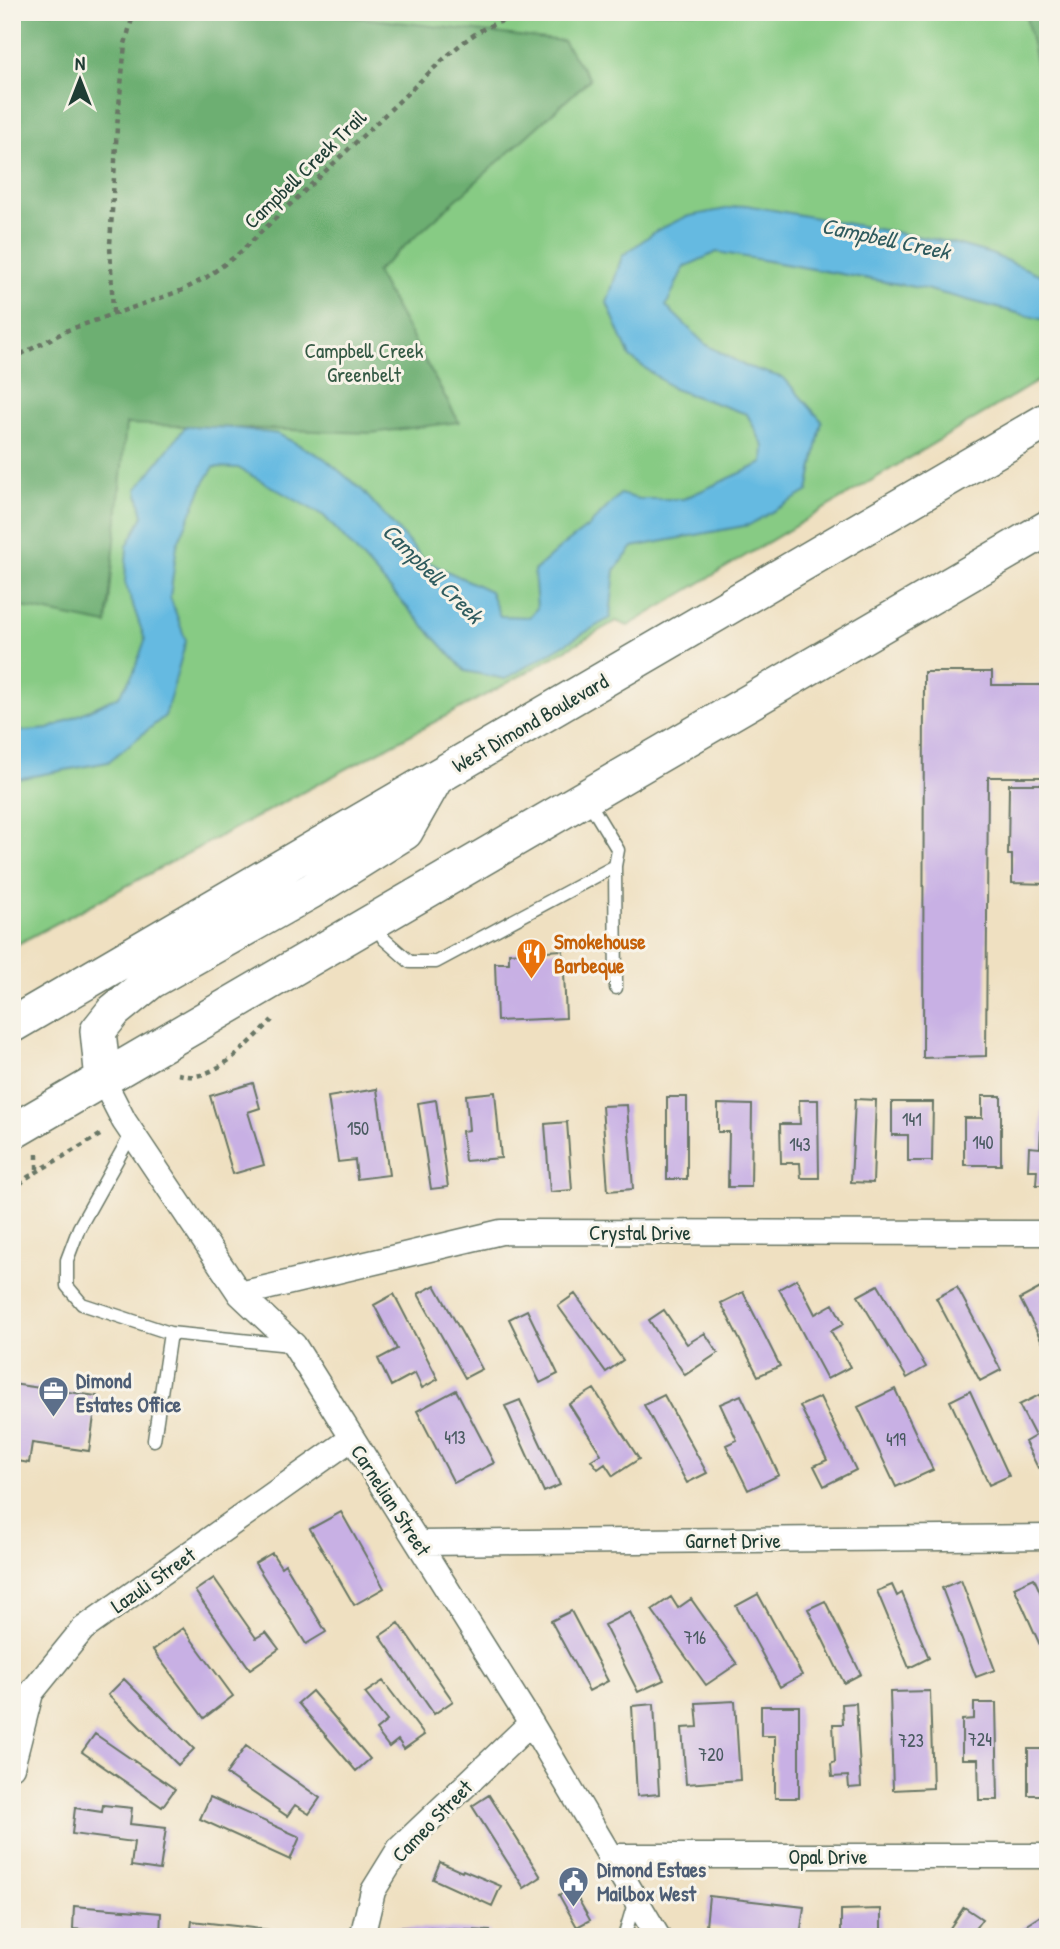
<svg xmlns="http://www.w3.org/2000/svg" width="1060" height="1949" viewBox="0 0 1060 1949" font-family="'Patrick Hand',sans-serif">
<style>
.green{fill:#87cb84;stroke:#53845c;stroke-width:2}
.forest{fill:#6daf72;stroke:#467653;stroke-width:2}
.water{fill:#65bae1;stroke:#427c8a;stroke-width:2}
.building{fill:#c8b0e4}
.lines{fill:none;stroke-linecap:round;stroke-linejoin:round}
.lane-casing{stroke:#687665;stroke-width:15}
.street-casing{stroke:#687665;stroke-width:27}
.secondary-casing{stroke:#687665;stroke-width:38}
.path{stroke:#687665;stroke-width:4.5;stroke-dasharray:5 5;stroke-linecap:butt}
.lane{stroke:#fff;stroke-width:12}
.street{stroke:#fff;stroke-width:24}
.secondary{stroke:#fff;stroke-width:35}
.labels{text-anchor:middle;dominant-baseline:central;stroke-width:6;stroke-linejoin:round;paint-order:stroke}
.number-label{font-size:18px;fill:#495a60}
.street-label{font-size:21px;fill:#1f3d34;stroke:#f7f3e8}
.park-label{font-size:21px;fill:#345944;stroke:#f7f3e8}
.food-label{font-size:21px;font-weight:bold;fill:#c56008;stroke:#f7f3e8;text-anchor:start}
.service-label{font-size:21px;font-weight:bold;fill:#4e5e75;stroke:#f7f3e8;text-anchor:start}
.water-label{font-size:23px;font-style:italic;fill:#305c5f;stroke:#f7f3e8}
</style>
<rect width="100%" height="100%" fill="#f7f3e8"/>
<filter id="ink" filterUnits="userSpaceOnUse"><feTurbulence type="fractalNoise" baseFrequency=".0143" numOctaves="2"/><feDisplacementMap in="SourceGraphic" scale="14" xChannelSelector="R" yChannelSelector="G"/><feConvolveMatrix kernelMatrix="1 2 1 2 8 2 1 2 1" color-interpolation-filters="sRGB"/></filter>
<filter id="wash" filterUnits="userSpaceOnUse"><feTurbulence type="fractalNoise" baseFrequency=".00686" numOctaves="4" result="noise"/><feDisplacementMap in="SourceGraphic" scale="28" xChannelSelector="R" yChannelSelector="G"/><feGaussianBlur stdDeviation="1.57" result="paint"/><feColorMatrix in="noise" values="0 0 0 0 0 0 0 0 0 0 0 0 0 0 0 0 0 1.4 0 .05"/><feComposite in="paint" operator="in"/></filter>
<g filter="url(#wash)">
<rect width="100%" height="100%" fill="#efe0c1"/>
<!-- green -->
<path class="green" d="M12 12H1048V375L628 626 616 621 504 685 12 947Z"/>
<!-- forest -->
<path class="forest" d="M12 12H309L563 41 590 79 376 272 459 422 371 433 126 424 107 624 12 605Z
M1025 12H1048V116Z"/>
<!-- water -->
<path class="water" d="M746 205 953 243 991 254 1048 278V321L925 289 717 252 684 267 666 306 705 344 745 366 784 378 822 421 808 491 749 525 633 547 615 570 610 618 505 679 465 671 324 516 238 468 214 467 204 483 177 545 170 597 186 641 165 716 108 762 12 780V732L49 729 119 696 133 674 145 640 125 582 127 546 143 516 137 489 186 426 234 428 278 434 324 458 362 490 425 561 490 591 500 616 529 617 537 608 534 571 561 547 589 526 620 494 639 499H683L763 463 764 447 747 414 674 389 630 357 607 303 622 256 656 231 685 217Z"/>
<g id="blocks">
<!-- building -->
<path class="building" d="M924 672H992V685H1048V777H988L986 1056 923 1058Z
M1009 784H1048V884L1012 883V855H1008Z
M563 950 566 1018 497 1021 495 963H509V953Z
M253 1083 260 1108 248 1112 264 1165 233 1174 210 1096Z
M377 1089 389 1175 357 1179 355 1160 338 1162 328 1097Z
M1043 1091H1048V1185H1036L1037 1170H1028L1029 1147 1040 1148Z
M495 1092 501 1158 465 1161 462 1131 469 1130 466 1095Z
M982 1096H1001V1165H964V1118H982Z
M667 1097H687V1179H667Z
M855 1099 876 1100 873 1183 851 1182Z
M436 1100 448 1187 431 1189 418 1103Z
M799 1100H818L819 1178H801L800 1163H781L780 1124H800Z
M892 1102H933L932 1161H908V1135H892Z
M718 1104 752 1105 751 1187H728L729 1132H718Z
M627 1105 633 1189 608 1191 602 1106Z
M567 1122 572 1190 550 1192 545 1124Z
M797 1279 815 1314 833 1304 844 1324 831 1331 850 1367 827 1379 779 1289Z
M1048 1284V1353L1020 1299Z
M435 1285 482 1369 465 1378 418 1294Z
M878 1285 926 1367 907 1378 858 1296Z
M957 1287 1001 1370 980 1381 936 1298Z
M743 1292 780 1366 758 1376 721 1303Z
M394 1294 438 1379 422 1388 415 1373 391 1386 378 1359 397 1349 374 1305Z
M575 1294 623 1360 606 1372 558 1306Z
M527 1310 558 1374 540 1383 509 1319Z
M664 1310 687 1344 705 1333 718 1353 685 1375 649 1320Z
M12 1384 97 1396 89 1451 32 1443 29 1463 12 1460Z
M594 1389 639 1459 613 1476 605 1464 598 1469 591 1460 601 1454 569 1404Z
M895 1389 933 1470 896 1487 858 1407Z
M456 1390 494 1463 454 1483 417 1411Z
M970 1391 1009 1476 989 1485 950 1401Z
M664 1395 707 1473 687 1483 644 1405Z
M741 1395 779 1475 748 1490 726 1445 737 1440 720 1404Z
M1039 1395 1048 1413V1463L1038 1468 1025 1442 1035 1436 1019 1405Z
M820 1397 856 1470 824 1486 814 1466 827 1460 800 1406Z
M520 1400 560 1485 544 1492 505 1406Z
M341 1512 384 1588 354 1605 310 1529Z
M272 1553 281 1567 285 1564 326 1632 306 1644 255 1563Z
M214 1578 256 1638 266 1632 279 1649 250 1669 195 1591Z
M1034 1578 1048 1610V1663L1014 1587Z
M961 1580 995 1670 976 1677 942 1588Z
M892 1585 897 1596 902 1593 929 1658 909 1668 877 1591Z
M758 1594 802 1675 780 1687 736 1606Z
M671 1597 678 1608 691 1599 737 1664 706 1685 652 1610Z
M825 1601 861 1674 844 1683 808 1609Z
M571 1611 608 1681 589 1691 551 1621Z
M630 1612 664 1680 638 1692 604 1625Z
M399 1623 453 1701 434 1714 380 1636Z
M183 1628 233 1696 204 1718 153 1650Z
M124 1679 194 1749 178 1765 108 1695Z
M383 1681 424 1735 404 1749 398 1740 389 1747 376 1730 387 1721 365 1693Z
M312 1691 370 1759 356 1771 298 1703Z
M930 1691 933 1788 893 1790 890 1692Z
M735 1701 740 1780 686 1784 682 1728 698 1727 696 1703Z
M856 1703 861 1787 849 1788 848 1776 832 1777 831 1764 835 1762 833 1724H843L842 1704Z
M974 1703H996L998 1800H979L978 1759H962V1720L974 1719Z
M654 1704 659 1794 637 1796 632 1706Z
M761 1706H799V1798H775V1736H761Z
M95 1734 175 1789 162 1807 82 1752Z
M246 1746 320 1798 309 1814 295 1805 287 1816 226 1774Z
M1028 1749H1048V1795H1028Z
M489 1795 541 1877 524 1888 472 1806Z
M210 1797 300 1837 290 1860 200 1819Z
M103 1805 132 1808 130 1824 166 1828 160 1870 131 1866 134 1842 72 1834 75 1808 102 1812Z
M440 1862 462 1872 463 1870 501 1886 492 1906 433 1879Z
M572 1888 590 1920 577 1927 559 1895Z
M709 1896 804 1907 800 1937 706 1926Z
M74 1906 161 1913 160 1936 73 1929Z
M964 1907 982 1919 969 1937H944Z
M881 1909V1937L841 1936V1910Z
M1048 1911V1931L1039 1937H1020L1017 1931Z
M192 1921 287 1932 286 1937H190Z
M395 1927 490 1931V1937H394Z"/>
</g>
</g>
<g filter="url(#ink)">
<use href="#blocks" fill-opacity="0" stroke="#687665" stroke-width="2"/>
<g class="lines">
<defs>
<path id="lane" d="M615 866 616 988
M374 922 384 939 410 962H436L615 866 618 850 587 799
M132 1133 79 1228 67 1260V1286L82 1304 170 1333 290 1345
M154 1440 170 1333
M624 1937 635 1900"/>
<path id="street" d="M103 1080 124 1121 240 1294 294 1345 531 1723 658 1937
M240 1294 501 1232 1048 1233
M419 1543 1048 1537
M12 1767 31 1693 83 1629 351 1439
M609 1856H1048
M362 1937 373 1891 399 1849 531 1723"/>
<path id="secondary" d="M12 1025 1048 420
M103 1080 98 1031 114 1011 151 981 311 891 405 832 435 779
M12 1132 1048 528"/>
</defs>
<!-- lane casing -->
<use href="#lane" class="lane-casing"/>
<!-- street casing -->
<use href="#street" class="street-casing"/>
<!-- secondary casing -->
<use href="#secondary" class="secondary-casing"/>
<!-- path -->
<path class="path" d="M113 313 110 245 117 127 125 44 134 12
M12 359 68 330 183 290 207 277 237 255 432 70C448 55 464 40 483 29 521 9 571 15 613 12
M178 1074C183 1075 190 1077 195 1076 223 1072 253 1040 272 1020
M37 1154V1172
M12 1191 28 1177 100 1135"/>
<!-- lane -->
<use href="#lane" class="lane"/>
<!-- street -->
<use href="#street" class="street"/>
<!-- secondary -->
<use href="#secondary" class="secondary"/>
</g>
</g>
<!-- icons -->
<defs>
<symbol id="restaurant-pin" viewBox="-11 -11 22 30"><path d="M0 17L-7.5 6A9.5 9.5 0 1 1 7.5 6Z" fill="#e8710a" stroke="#f7f3e8"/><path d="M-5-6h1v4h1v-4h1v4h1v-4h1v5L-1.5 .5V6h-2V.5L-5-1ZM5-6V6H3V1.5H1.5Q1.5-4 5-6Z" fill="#fff"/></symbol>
<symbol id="office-pin" viewBox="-11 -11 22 30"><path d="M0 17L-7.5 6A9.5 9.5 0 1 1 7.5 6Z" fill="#5c6f8a" stroke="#f7f3e8"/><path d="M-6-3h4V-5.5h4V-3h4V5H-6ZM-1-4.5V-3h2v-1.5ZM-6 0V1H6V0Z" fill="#fff"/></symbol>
<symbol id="civic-pin" viewBox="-11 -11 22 30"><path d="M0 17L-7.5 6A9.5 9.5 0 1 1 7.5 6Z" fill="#5c6f8a" stroke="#f7f3e8"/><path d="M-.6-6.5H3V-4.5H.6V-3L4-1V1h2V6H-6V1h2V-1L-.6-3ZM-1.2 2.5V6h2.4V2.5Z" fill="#fff"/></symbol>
</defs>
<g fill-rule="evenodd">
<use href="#restaurant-pin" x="514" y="936" width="35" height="47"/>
<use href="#office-pin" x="36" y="1374" width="35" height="47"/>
<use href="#civic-pin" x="556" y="1864" width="35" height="47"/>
</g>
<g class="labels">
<!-- number labels -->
<g class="number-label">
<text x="912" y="1119">141</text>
<text x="358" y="1128">150</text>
<text x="983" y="1142">140</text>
<text x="800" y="1144">143</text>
<text x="455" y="1437">413</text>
<text x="896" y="1439">419</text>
<text x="695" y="1637">716</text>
<text x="980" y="1739">724</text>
<text x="911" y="1740">723</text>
<text x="711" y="1754">720</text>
</g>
<!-- street labels -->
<g class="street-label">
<text transform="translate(305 169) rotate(-44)">Campbell Creek Trail</text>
<text transform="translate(530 723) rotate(-30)">West Dimond Boulevard</text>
<text x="640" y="1232">Crystal Drive</text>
<text transform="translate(391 1500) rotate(57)">Carnelian Street</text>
<text x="733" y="1540">Garnet Drive</text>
<text transform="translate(153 1580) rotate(-35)">Lazuli Street</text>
<text transform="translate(432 1821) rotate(-46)">Cameo Street</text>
<text x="828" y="1856">Opal Drive</text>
</g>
<!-- park labels -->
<g class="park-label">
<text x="364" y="350">Campbell Creek<tspan x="364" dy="24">Greenbelt</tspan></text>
</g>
<!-- food labels -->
<g class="food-label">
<text x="554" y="941">Smokehouse<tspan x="554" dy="24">Barbeque</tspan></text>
</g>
<!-- service labels -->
<g class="service-label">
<text x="76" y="1380">Dimond<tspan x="76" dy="24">Estates Office</tspan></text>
<text x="597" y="1869">Dimond Estaes<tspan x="597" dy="24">Mailbox West</tspan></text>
</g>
<!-- water labels -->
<g class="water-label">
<text transform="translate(886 238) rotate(12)">Campbell Creek</text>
<text transform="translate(433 573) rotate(45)">Campbell Creek</text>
</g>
</g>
<!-- margin -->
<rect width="1060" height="1949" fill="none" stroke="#f7f3e8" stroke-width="42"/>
<!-- north arrow -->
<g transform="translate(80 80)" stroke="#f7f3e8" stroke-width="5" paint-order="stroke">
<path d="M0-5L12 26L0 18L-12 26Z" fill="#1f3d34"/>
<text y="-10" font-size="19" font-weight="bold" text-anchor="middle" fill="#1f3d34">N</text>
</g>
</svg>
